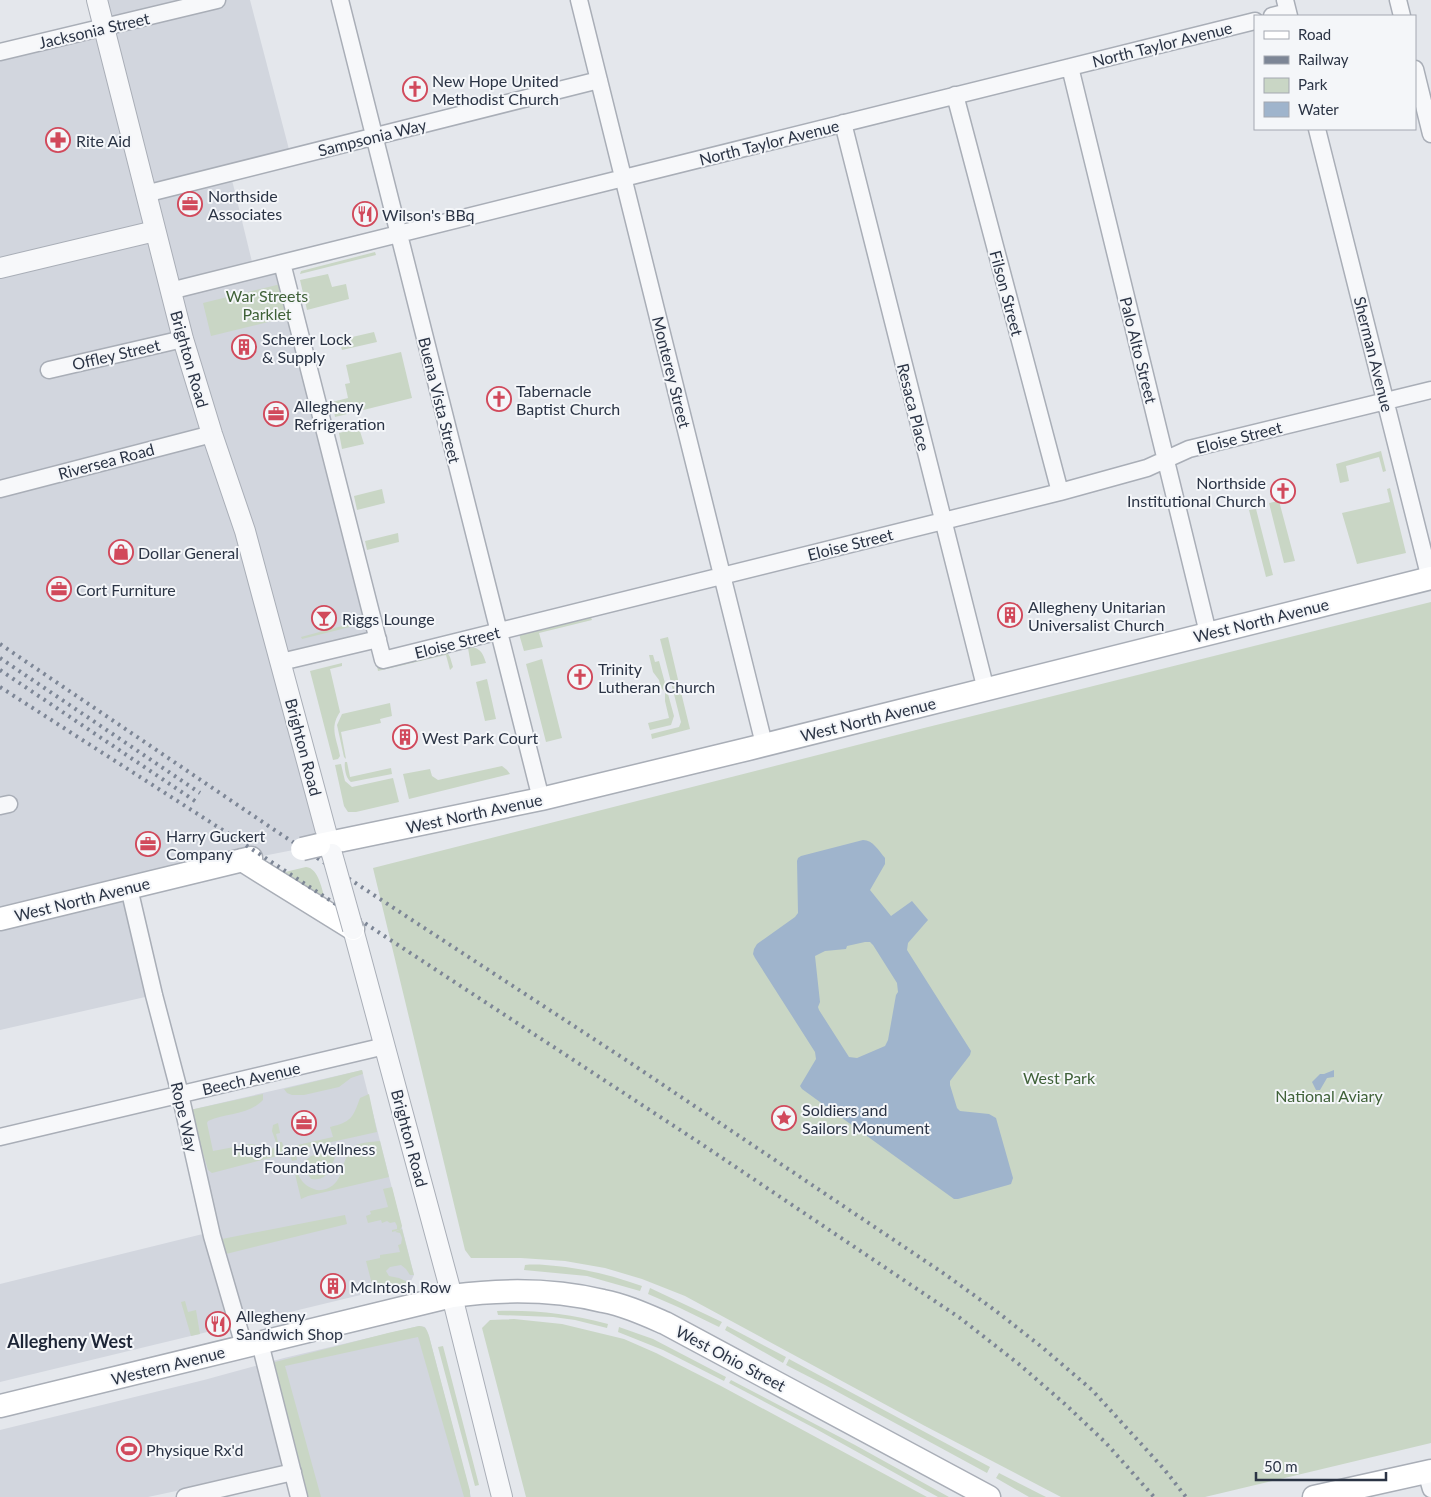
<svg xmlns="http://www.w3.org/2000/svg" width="1431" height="1497" viewBox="0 0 1431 1497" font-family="Lato,sans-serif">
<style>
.built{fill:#d2d6de}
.green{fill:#c9d6c5}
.water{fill:#9fb4cc;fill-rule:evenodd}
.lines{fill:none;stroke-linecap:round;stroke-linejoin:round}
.minor-casing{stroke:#a9aeb7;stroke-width:19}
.tertiary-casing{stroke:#a9aeb7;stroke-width:22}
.secondary-casing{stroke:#a9aeb7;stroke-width:25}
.minor{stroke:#f7f8fa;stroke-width:16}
.tertiary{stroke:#f7f8fa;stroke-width:20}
.secondary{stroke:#fff;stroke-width:22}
.rail{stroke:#7d8696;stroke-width:4;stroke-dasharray:2.5 5;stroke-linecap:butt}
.tertiary-bridge-casing{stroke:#a9aeb7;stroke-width:22;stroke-linecap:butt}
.secondary-bridge-casing{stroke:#a9aeb7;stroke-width:25;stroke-linecap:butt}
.tertiary-bridge{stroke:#f7f8fa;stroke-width:20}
.secondary-bridge{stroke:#fff;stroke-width:22}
.labels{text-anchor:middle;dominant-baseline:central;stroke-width:4;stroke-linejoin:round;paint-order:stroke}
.street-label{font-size:16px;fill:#2b3445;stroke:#f4f6f9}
.poi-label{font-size:16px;fill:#2b3445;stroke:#f4f6f9;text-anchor:start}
.park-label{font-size:16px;fill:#3f6138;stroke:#f4f6f9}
.neighbourhood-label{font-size:18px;font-weight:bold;fill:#1d2536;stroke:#f4f6f9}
</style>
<rect width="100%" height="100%" fill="#e4e7ec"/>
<!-- built -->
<path class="built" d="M97 0H250L291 157 232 180 254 270 282 263 378 639 281 663 329 843 242 860 129 888 154 995 0 1030V52L104 27Z
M362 1070 414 1275 410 1283 0 1382V1284L219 1230 190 1110Z
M419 1326 425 1327 429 1336 471 1497H307L299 1465 148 1497H0V1430L204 1380 284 1358Z"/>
<!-- green -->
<path class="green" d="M375 252 376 255 300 274 301 271Z
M328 274 332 287 346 284 349 299 307 310 300 280Z
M285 283 293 316 211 336 203 303Z
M374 332 377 342 342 350 339 340Z
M401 352 412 398 335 417 332 402 348 398 345 384 350 383 346 365Z
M359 428 364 444 342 449 339 433Z
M1381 451 1386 471 1383 472 1379 457 1346 466 1349 481 1340 483 1336 464Z
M1390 488 1406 553 1357 564 1342 513 1390 502 1387 489Z
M382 489 385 503 357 510 354 496Z
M1279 501 1295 561 1284 563 1269 503Z
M1256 509 1273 575 1266 577 1249 510Z
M398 533 399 542 367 550 365 541Z
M1431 602V1443L1205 1497H1061L925 1426 685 1296 642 1279 605 1268 565 1261 521 1258H471L465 1250 373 868 924 728Z
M590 615 592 620 539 633 543 647 524 651 519 634Z
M353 623 354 626 302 639 301 637Z
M668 637 679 684 690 729 652 739 651 734 679 727 681 722 660 639Z
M471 647C481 648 483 654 486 663L471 666 468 648Z
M447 652 450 657 453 667 450 670 446 655 378 671 377 666Z
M649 655H653L655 662 659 661 674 716 671 725 650 730 648 723 669 718 665 701V692L661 688 659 680 653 672Z
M542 659 562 738 546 742 526 664Z
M342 663V666L330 669 340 712C329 728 337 739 340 756L338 759 333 760 310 671Z
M487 679 496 719 485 721 476 682Z
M390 703 392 716 380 719 381 723 341 732 346 759 344 757 337 725 342 714Z
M345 762H347L350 777 391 768 392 774 351 782C346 779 344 768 345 762Z
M341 764 345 781 352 787 393 778 399 802 356 812H348L344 806 335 765Z
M502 766 507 770 510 774 409 799 403 774 430 769 432 776 438 780Z
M306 867C319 868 322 891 326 902L285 874V872Z
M362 1070 363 1074 351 1078 339 1087 304 1095H292L287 1093 284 1089Z
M263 1094V1100C249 1115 225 1113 208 1121L207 1123 213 1151 250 1144 257 1145 260 1151 274 1148 277 1145 272 1131 273 1125 278 1123 280 1133 276 1134 278 1142H282L284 1148 333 1137 330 1127C351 1122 353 1118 360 1098L369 1094 377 1132 300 1149 296 1151 297 1160 292 1161 289 1153 212 1173 208 1170 190 1110Z
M380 1141 389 1177 308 1196 301 1199 295 1174 298 1173C300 1181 307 1187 314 1189 318 1191 322 1190 326 1189 346 1182 340 1159 353 1147 359 1142 372 1142 380 1141Z
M329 1151 334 1152C335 1157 335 1159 332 1164 328 1175 323 1181 311 1179L306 1171V1160L311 1156Z
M392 1187 402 1226 400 1230 402 1229 414 1275H410L406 1269 401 1265 390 1267 386 1271 389 1276 399 1278 410 1283 374 1292 366 1261 380 1258V1255L400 1252 398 1245 401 1244 402 1238 400 1233 395 1232 399 1230 392 1232V1230L397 1229V1226L395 1222 390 1223 387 1221 382 1223 381 1220 368 1223 366 1216 371 1214 370 1211 388 1207 383 1189Z
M345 1215 347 1224 226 1254 222 1239Z
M525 1265C535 1264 546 1265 556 1266 586 1269 614 1276 642 1286L640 1291 587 1276 524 1270Z
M650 1288 722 1322 719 1327 678 1307 648 1294Z
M185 1301 188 1312 196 1310 200 1334 191 1336 181 1302Z
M497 1311C538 1310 569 1314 608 1324L607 1328 575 1320 553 1317 498 1315Z
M514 1319 562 1324 624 1339 656 1353 721 1386 927 1497H526L482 1328 490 1320Z
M419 1326C426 1326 427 1330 429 1336L470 1491V1497H464L418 1337 285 1366 321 1497H307L274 1371 275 1362 388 1333Z
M727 1326 786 1357 783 1363 725 1330Z
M619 1327 653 1339 726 1377 724 1381 663 1350 618 1332Z
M443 1346 479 1485 475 1486 438 1347Z
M789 1359 990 1467 987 1473 825 1385 786 1365Z
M731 1380 855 1445 949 1497H938L816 1429 729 1383Z
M999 1473 1046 1497H1029L996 1478Z"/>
<!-- water -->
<path class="water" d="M863 840C873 840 879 851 885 858V864L870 890 891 916 912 901 928 920 908 943 907 950 971 1051 970 1055 950 1081V1085L957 1108 960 1111 989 1114 996 1118 1013 1178 1011 1184 1008 1185 958 1199H954L802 1089 800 1086 816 1059 815 1052 755 958 753 954 754 949 757 944 795 917 798 913 797 861 798 858 801 856ZM865 942H870L873 945 897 983 898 992 896 995 888 1040 885 1046 857 1058 849 1057 819 1010 818 1007 820 1002 815 956 825 951 846 949 847 946Z
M1334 1070V1077L1327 1078 1320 1090H1316L1312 1082 1320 1074H1324Z"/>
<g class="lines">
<defs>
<path id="minor" d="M340 0 541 799
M579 0 764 744
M1285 0 1289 16
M1398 0 1402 16
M1272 16 1288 12
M0 52 217 0
M1070 67 1208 633
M1415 69 1431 134
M955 95 1060 492
M843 123 986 690
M1317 129 1430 579
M145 194 599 80
M282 263 1255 21
M170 291 282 263 383 660 1060 492 1147 468 1189 449 1431 390
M49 370 183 339
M0 489 212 434
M281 662 378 639
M0 806 9 804
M129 888 154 995 180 1094 212 1236 244 1346
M0 1137 385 1046
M260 1343 299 1497
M1426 1472 1431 1489
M185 1497 293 1472"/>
<path id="tertiary" d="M97 0 183 339 212 434 245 531 332 854
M0 268 155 231
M353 929 452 1296 502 1497"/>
<path id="secondary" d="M319 845 541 799 748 749 1431 578
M242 860 353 929
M0 919 251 858
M0 1406 452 1296C503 1289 553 1289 603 1301 624 1305 644 1314 665 1323L989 1497
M1314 1497 1431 1471"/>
</defs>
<!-- minor casing -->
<use href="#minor" class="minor-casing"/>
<!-- tertiary casing -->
<use href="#tertiary" class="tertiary-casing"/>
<!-- secondary casing -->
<use href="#secondary" class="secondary-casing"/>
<!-- minor -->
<use href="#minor" class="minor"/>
<!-- tertiary -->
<use href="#tertiary" class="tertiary"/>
<!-- secondary -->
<use href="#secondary" class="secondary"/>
<!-- rail -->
<path class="rail" d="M0 644 273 829 629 1062 946 1275 996 1311 1043 1348 1092 1390 1164 1469 1186 1497
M0 658 200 793
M0 670 198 803
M0 687 235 838 703 1145 960 1318 1020 1365 1066 1405 1106 1443 1154 1497"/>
<defs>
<path id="tertiary-bridge" d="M332 854 353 929"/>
<path id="secondary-bridge" d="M302 849 319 845"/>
</defs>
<!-- tertiary-bridge casing -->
<use href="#tertiary-bridge" class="tertiary-bridge-casing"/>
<!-- secondary-bridge casing -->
<use href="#secondary-bridge" class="secondary-bridge-casing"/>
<!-- tertiary-bridge -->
<use href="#tertiary-bridge" class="tertiary-bridge"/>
<!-- secondary-bridge -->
<use href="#secondary-bridge" class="secondary-bridge"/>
</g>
<!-- icons -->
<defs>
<symbol id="church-ring" viewBox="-11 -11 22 22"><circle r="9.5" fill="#f4f6f9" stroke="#d1495b" stroke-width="1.5"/><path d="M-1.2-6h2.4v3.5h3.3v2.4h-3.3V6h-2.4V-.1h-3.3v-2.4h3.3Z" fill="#d1495b"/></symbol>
<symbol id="pharmacy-ring" viewBox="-11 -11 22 22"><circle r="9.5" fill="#f4f6f9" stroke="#d1495b" stroke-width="1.5"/><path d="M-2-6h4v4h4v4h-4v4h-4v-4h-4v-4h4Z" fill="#d1495b"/></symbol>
<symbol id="office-ring" viewBox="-11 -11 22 22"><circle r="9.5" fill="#f4f6f9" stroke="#d1495b" stroke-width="1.5"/><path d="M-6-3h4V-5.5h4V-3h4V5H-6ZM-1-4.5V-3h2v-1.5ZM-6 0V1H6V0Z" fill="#d1495b"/></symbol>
<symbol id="restaurant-ring" viewBox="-11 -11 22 22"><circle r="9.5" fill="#f4f6f9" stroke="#d1495b" stroke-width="1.5"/><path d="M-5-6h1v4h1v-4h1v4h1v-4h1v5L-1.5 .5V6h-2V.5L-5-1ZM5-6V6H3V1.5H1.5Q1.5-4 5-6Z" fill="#d1495b"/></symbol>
<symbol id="building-ring" viewBox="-11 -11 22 22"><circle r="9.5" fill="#f4f6f9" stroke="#d1495b" stroke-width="1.5"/><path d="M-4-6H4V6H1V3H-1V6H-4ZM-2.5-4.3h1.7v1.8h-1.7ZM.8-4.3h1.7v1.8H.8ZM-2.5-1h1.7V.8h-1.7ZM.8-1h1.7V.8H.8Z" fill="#d1495b"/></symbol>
<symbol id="shop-ring" viewBox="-11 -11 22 22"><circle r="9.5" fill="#f4f6f9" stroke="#d1495b" stroke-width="1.5"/><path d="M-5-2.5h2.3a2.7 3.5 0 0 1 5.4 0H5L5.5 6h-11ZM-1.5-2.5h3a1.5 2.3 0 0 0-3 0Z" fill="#d1495b"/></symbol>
<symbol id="bar-ring" viewBox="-11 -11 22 22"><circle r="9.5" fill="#f4f6f9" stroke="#d1495b" stroke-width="1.5"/><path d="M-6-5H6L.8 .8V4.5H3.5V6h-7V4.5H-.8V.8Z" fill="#d1495b"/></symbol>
<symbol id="sight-ring" viewBox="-11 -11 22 22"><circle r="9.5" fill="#f4f6f9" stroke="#d1495b" stroke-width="1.5"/><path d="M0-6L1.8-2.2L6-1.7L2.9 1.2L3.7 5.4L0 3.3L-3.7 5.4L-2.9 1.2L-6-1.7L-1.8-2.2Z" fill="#d1495b"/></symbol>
<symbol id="stadium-ring" viewBox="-11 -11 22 22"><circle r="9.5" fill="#f4f6f9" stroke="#d1495b" stroke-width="1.5"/><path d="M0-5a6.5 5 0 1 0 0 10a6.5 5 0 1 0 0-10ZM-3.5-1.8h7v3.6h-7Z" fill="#d1495b"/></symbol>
</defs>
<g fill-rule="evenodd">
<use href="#church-ring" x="401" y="75" width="28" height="28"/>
<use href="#pharmacy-ring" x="44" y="126" width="28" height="28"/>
<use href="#office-ring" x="176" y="190" width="28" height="28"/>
<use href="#restaurant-ring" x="351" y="200" width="28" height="28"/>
<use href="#building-ring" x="230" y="333" width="28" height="28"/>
<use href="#church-ring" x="485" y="385" width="28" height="28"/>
<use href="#office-ring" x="262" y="400" width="28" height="28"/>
<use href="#church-ring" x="1269" y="477" width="28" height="28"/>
<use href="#shop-ring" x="107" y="538" width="28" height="28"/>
<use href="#office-ring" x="45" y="575" width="28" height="28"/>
<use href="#building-ring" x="996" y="601" width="28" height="28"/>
<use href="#bar-ring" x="310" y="604" width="28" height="28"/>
<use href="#church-ring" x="566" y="663" width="28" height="28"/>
<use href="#building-ring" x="391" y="723" width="28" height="28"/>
<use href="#office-ring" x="134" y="830" width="28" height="28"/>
<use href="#sight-ring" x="770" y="1104" width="28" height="28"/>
<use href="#office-ring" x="290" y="1109" width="28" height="28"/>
<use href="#building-ring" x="319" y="1272" width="28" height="28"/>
<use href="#restaurant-ring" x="204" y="1310" width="28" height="28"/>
<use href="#stadium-ring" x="115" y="1435" width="28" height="28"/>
</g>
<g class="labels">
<!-- street labels -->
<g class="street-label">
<text transform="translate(94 30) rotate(-13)">Jacksonia Street</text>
<text transform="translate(1162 44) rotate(-14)">North Taylor Avenue</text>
<text transform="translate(372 137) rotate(-14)">Sampsonia Way</text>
<text transform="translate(769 142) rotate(-14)">North Taylor Avenue</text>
<text transform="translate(1007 293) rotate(75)">Filson Street</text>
<text transform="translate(1139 350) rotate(76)">Palo Alto Street</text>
<text transform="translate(116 354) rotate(-13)">Offley Street</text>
<text transform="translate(1374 354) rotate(76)">Sherman Avenue</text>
<text transform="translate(190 359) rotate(74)">Brighton Road</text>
<text transform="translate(672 372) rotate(76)">Monterey Street</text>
<text transform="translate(440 400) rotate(76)">Buena Vista Street</text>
<text transform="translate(914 407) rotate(76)">Resaca Place</text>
<text transform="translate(1239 437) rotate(-14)">Eloise Street</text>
<text transform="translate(106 461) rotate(-15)">Riversea Road</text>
<text transform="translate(850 544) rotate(-14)">Eloise Street</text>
<text transform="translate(1261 620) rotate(-14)">West North Avenue</text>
<text transform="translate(457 642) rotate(-14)">Eloise Street</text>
<text transform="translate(868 719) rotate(-14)">West North Avenue</text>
<text transform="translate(304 747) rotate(75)">Brighton Road</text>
<text transform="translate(474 813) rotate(-12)">West North Avenue</text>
<text transform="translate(82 899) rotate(-14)">West North Avenue</text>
<text transform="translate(251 1078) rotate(-13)">Beech Avenue</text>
<text transform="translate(185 1117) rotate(77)">Rope Way</text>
<text transform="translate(410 1138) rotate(75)">Brighton Road</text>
<text transform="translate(731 1358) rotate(28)">West Ohio Street</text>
<text transform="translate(168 1365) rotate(-14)">Western Avenue</text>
</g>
<!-- poi labels -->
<g class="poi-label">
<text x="432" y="80">New Hope United<tspan x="432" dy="18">Methodist Church</tspan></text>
<text x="76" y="140">Rite Aid</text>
<text x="208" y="195">Northside<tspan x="208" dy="18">Associates</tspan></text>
<text x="382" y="214">Wilson's BBq</text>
<text x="262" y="338">Scherer Lock<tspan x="262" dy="18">&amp; Supply</tspan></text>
<text x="516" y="390">Tabernacle<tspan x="516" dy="18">Baptist Church</tspan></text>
<text x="294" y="405">Allegheny<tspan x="294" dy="18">Refrigeration</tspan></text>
<text x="1266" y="482" text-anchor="end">Northside<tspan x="1266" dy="18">Institutional Church</tspan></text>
<text x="138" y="552">Dollar General</text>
<text x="76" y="589">Cort Furniture</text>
<text x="1028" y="606">Allegheny Unitarian<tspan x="1028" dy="18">Universalist Church</tspan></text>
<text x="342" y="618">Riggs Lounge</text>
<text x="598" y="668">Trinity<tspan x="598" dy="18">Lutheran Church</tspan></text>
<text x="422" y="737">West Park Court</text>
<text x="166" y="835">Harry Guckert<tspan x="166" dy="18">Company</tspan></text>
<text x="802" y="1109">Soldiers and<tspan x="802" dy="18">Sailors Monument</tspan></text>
<text x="304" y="1148" text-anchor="middle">Hugh Lane Wellness<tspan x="304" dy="18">Foundation</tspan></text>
<text x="350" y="1286">McIntosh Row</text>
<text x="236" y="1315">Allegheny<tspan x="236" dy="18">Sandwich Shop</tspan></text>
<text x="146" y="1449">Physique Rx'd</text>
</g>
<!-- park labels -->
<g class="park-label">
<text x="267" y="295">War Streets<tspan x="267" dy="18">Parklet</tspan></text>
<text x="1059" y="1077">West Park</text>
<text x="1329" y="1095">National Aviary</text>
</g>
<!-- neighbourhood labels -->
<g class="neighbourhood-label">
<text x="70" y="1341">Allegheny West</text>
</g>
</g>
<!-- legend -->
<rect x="1254" y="15" width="162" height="115" fill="#f4f6f9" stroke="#a4a8b1"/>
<rect x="1264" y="31" width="25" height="8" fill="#ffffff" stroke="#a4a8b1"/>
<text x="1298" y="40" font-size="15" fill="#2b3445">Road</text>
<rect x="1264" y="56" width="25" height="8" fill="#7d8696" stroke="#a4a8b1"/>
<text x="1298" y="65" font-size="15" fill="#2b3445">Railway</text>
<rect x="1264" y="78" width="25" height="15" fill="#c9d6c5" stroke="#a4a8b1"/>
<text x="1298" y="90" font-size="15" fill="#2b3445">Park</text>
<rect x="1264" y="102" width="25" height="15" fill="#9fb4cc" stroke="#a4a8b1"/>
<text x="1298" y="115" font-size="15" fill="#2b3445">Water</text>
<!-- scale -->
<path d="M1256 1472v8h130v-8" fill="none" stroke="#2b3445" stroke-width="2.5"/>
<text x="1264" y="1472" font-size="15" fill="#2b3445" stroke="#f4f6f9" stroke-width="4" paint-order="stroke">50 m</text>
</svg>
